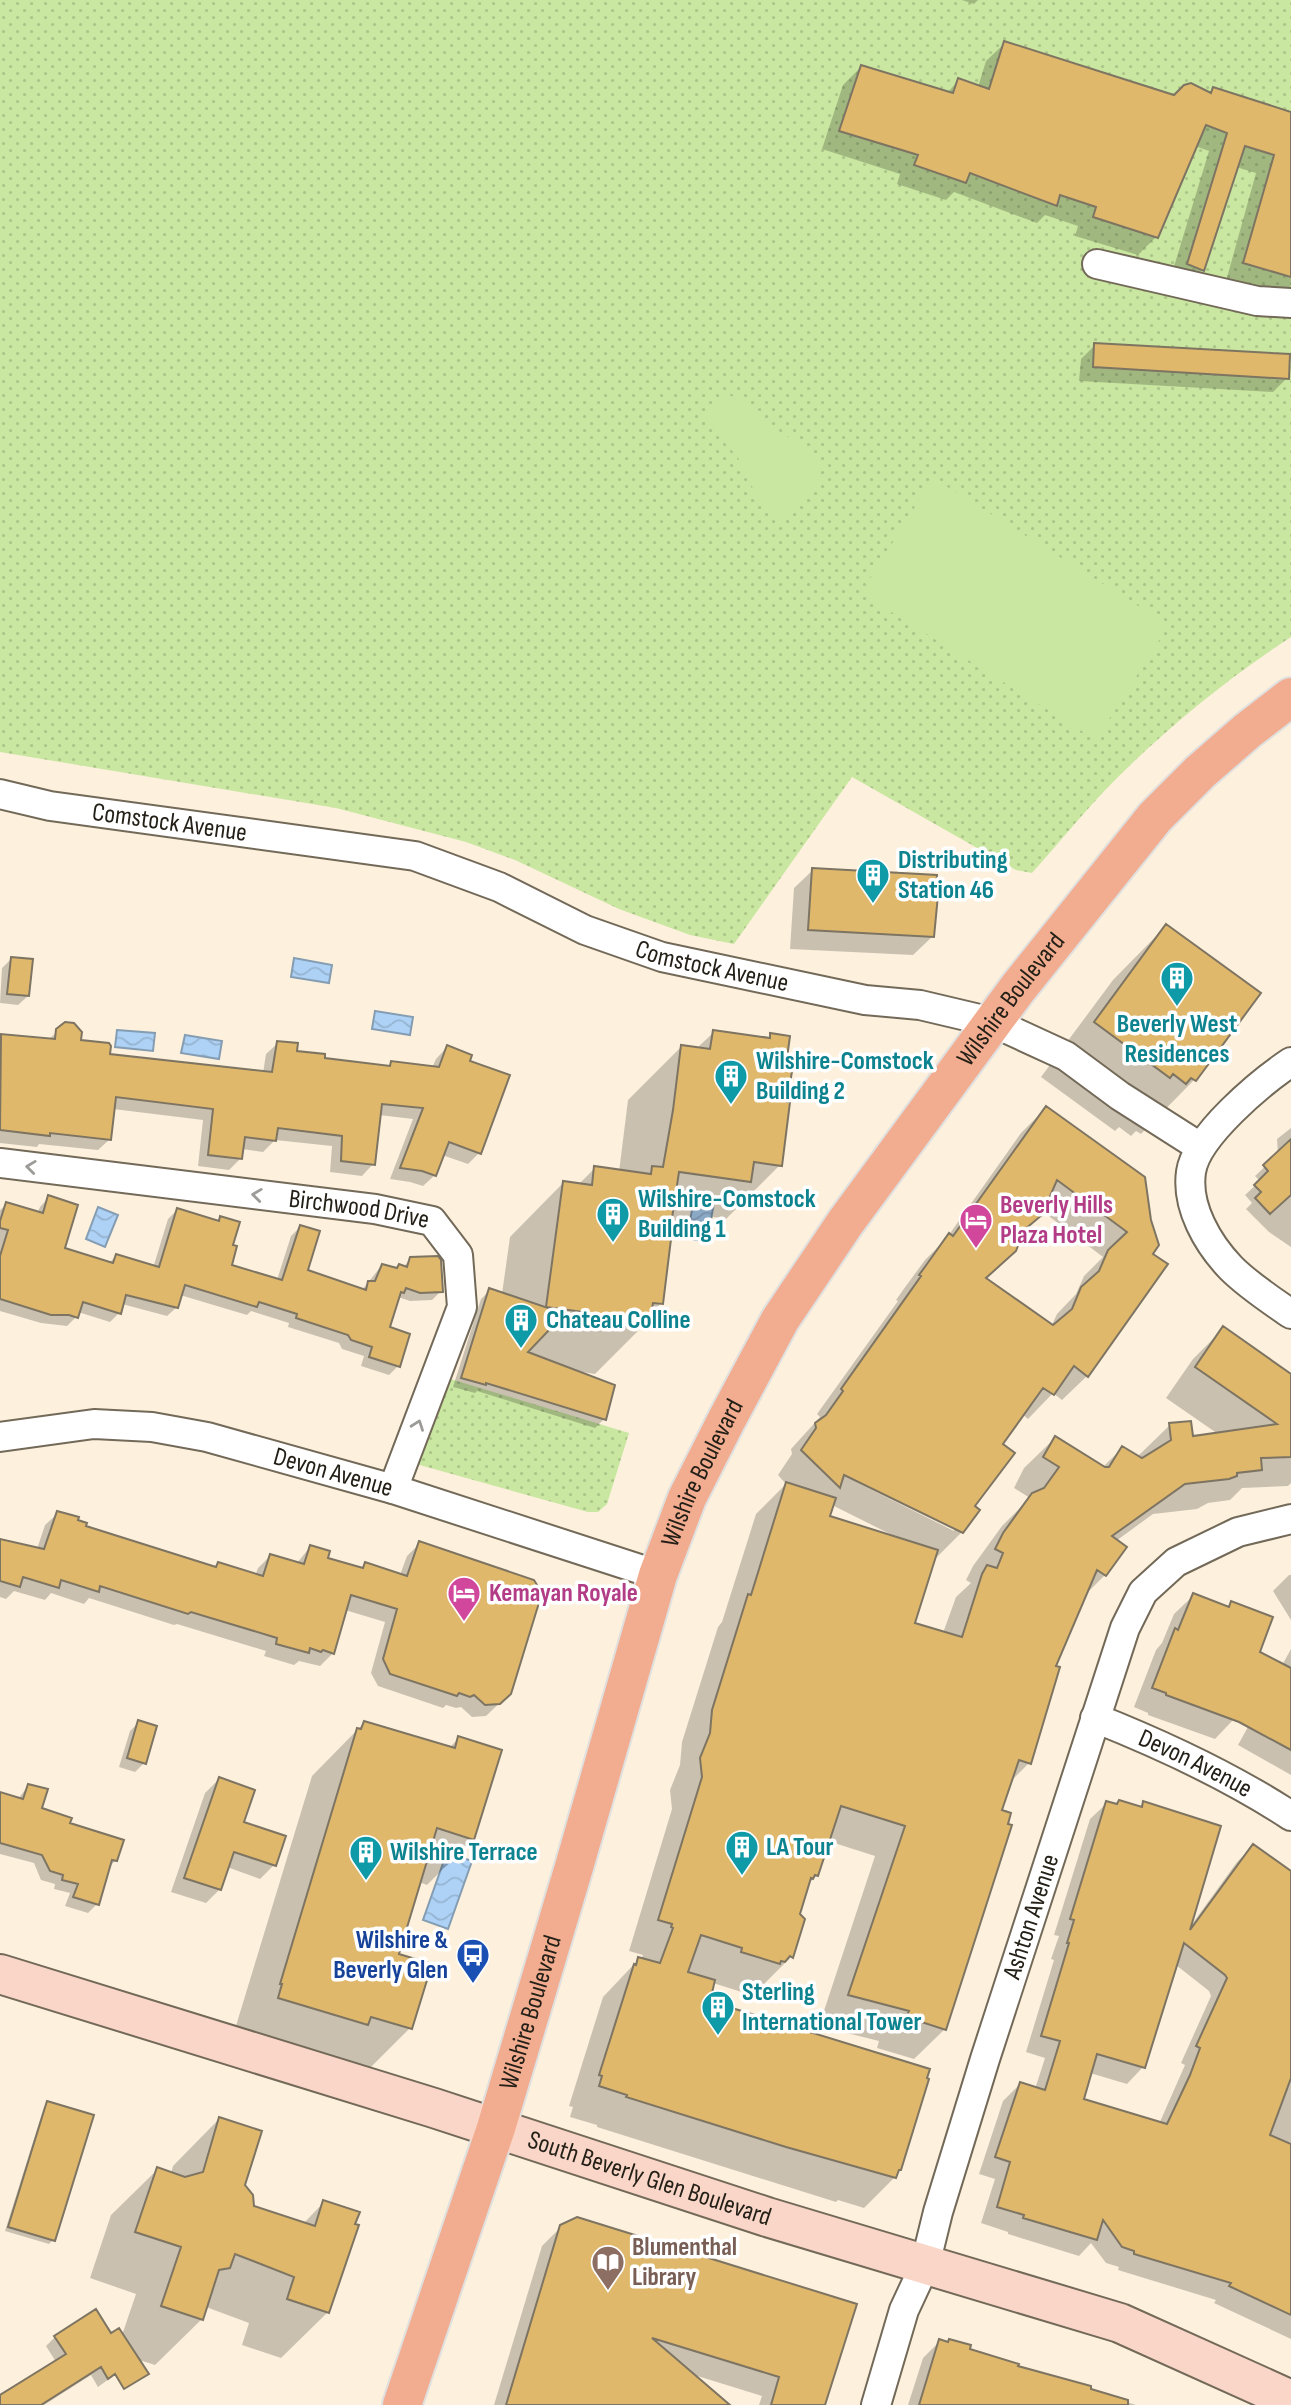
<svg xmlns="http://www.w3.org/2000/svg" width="1291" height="2405" viewBox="0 0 1291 2405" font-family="'Sofia Sans Condensed',sans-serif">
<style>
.grass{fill:url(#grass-dots)}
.park{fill:#c9e7a1}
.water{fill:url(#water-waves);stroke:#859db3;stroke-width:2}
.shadow{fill:#0003;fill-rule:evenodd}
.building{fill:#dfb86c;stroke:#7e7462;stroke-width:2;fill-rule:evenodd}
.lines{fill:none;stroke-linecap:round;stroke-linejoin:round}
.minor-casing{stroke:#736958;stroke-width:32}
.secondary-casing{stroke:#736958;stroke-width:42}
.primary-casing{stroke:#e0e0df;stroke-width:42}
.minor{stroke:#fff;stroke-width:28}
.secondary{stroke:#f9d6c7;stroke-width:38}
.primary{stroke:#f2ac8f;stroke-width:38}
.oneway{stroke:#9c9b97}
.labels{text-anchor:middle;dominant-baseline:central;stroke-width:7;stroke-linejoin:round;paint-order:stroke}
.street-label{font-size:26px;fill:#242018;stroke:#fff}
.culture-label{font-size:26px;font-weight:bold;fill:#0d838f;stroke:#fff;text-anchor:start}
.hotel-label{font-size:26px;font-weight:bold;fill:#b23c85;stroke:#fff;text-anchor:start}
.transit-label{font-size:26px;font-weight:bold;fill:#164399;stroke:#fff;text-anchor:end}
.education-label{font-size:26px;font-weight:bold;fill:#785e54;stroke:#fff;text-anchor:start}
</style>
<defs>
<pattern id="grass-dots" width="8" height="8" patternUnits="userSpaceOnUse" patternTransform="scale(1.75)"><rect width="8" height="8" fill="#c9e7a1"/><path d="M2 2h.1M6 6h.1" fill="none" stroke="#acc68a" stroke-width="1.8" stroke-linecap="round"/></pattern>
<pattern id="water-waves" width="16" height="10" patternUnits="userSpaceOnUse" patternTransform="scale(1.75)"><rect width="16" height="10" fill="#aed2f6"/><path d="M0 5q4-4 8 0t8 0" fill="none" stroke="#96b4d2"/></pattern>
</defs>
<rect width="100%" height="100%" fill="#fdf1dd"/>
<!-- grass -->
<path class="grass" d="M0 0H1291V637C1228 678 1168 727 1115 780 1086 809 1060 842 1032 873L1016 870 852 777 734 944 690 935 619 909 515 860 466 842 336 808 0 752Z
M444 1377 629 1433 607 1504 598 1512H588L416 1464Z"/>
<!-- park -->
<path class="park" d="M725 395 737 397 774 428 806 448 817 459 819 467 816 486 810 496 790 516 775 518C758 510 749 475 738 458 731 447 706 427 707 414 708 405 717 398 725 395Z
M933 478 1169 625 1096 740 861 593Z"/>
<!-- water -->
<path class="water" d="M294 958 332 965 329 983 291 977Z
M375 1011 413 1017 410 1035 372 1029Z
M117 1030 155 1033 153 1051 115 1047Z
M185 1035 222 1041 219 1059 181 1053Z
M695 1193 715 1197 707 1242 687 1238Z
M98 1207 118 1215 105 1247 86 1239Z
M447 1852 472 1861 448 1929 423 1920Z"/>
<!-- shadow -->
<path class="shadow" d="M962 0H978L974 4Z
M1005 43 1175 97 1209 94 1214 89 1291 115V286L1280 297 1226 281 1256 173 1236 167 1202 270 1184 288 1169 283 1209 151 1195 146 1156 237 1138 255 1075 236 1078 226 1045 215 1037 223 954 192 946 200 897 184 900 174 822 149 843 85 861 67 947 93 959 80 978 87 986 61Z
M1095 345 1287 378 1273 392 1079 381 1081 359Z
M813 870 932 937 913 955 790 949 794 888Z
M1166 926 1258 993 1194 1080 1141 1134 1136 1131 1131 1136 1119 1127 1115 1131 1041 1077 1113 980Z
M11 959 28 996 18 1005 0 1003 2 968Z
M58 1031 108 1055 263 1073 266 1054 278 1043 295 1052 323 1060 387 1068 392 1063 432 1068 436 1059 447 1047 468 1062 479 1153 468 1164 442 1155 435 1175 423 1186 410 1182 390 1179 413 1119 379 1115 373 1164 362 1176 330 1172 332 1146 275 1140 263 1152 242 1149 241 1158 229 1170 198 1166 203 1120 113 1109 110 1139 98 1150 39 1144 37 1147 0 1143V1038L2 1036 48 1040Z
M714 1032 767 1039 771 1035 785 1059V1103L780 1165 726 1219 713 1217 695 1235 668 1231 661 1303 650 1315 649 1320 595 1374 575 1371 604 1419 595 1428 477 1391 475 1393 453 1387 481 1299 490 1290 502 1294 510 1237 563 1183 578 1185 595 1168 619 1172 628 1100 682 1046 697 1048Z
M1046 1108 1143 1178 1087 1376 1062 1400 1053 1393 1028 1419 1022 1414 1000 1445 962 1532 937 1557 934 1556 913 1624 943 1633 956 1597 971 1583 966 1580 973 1566 1002 1526 1030 1498 1014 1488 1024 1468 1055 1438 1102 1468 1122 1448 1140 1459 1139 1455 1170 1425 1191 1438 1218 1434 1166 1398 1193 1359 1223 1329 1291 1376V1483L1288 1486 1242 1488 1230 1500 1208 1503 1197 1509 1153 1514 1116 1541 1105 1575 1084 1596 1054 1667 1029 1763 1009 1783 1000 1812 945 2029 914 2059 877 2048 879 2041 819 2026 875 1856 828 1841 817 1875 807 1885 798 1915 791 1957 761 1987 758 1986 748 1994 713 1983 710 1994 717 2006 895 2177 864 2208 838 2200 836 2202 597 2127V2125L570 2117 573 2107 569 2106 603 1997 639 1959H641L643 1955 629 1951 672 1809 670 1790 680 1765 682 1742 718 1627 722 1622 756 1514 786 1484 778 1475 792 1454 791 1449 820 1417 817 1414 898 1301 896 1300 903 1290 925 1260 946 1239 1021 1133ZM1042 1211 1103 1257 1084 1276 1076 1294 1057 1314 1051 1327 985 1279ZM837 1469 954 1527V1531L836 1472ZM832 1505 894 1536 893 1538 828 1517Z
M1291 1128V1247L1269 1232 1246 1209 1252 1203 1245 1195 1260 1181 1255 1176 1278 1154 1277 1139Z
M49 1197 63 1249 109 1263 116 1256 153 1268 168 1219 177 1210 216 1222 221 1218 231 1246 230 1267 277 1280 291 1236 300 1227 306 1271 362 1290 382 1265 395 1270 403 1267 411 1259 441 1291 432 1300 410 1301 398 1297 388 1328 398 1366 389 1375 361 1366 364 1356 342 1349 339 1343 288 1327 289 1323 251 1311 247 1315 180 1295 177 1307 167 1316 122 1304 119 1313 110 1322 78 1312 76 1317 67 1326 41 1323 0 1311V1314V1210L7 1204 37 1214 40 1207Z
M58 1513 84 1528 214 1569 218 1564 255 1576 258 1568 270 1556 297 1563 310 1547 326 1559 360 1569 365 1564 400 1575 407 1556 420 1543 510 1693 486 1716 472 1717 461 1707 456 1708 446 1705 443 1708 378 1686 371 1673 385 1622 345 1610 333 1653 320 1666 299 1661 294 1665 264 1656 266 1651 177 1624 174 1625 89 1598 84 1604 51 1593 45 1600 14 1591 6 1599 0 1597V1538L37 1549 45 1525Z
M1289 1575H1291V1620L1273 1591Z
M1194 1595 1227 1608 1231 1603 1234 1719 1215 1739 1148 1715V1713L1134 1707 1156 1650 1162 1643 1174 1614Z
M1291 1649V1775L1238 1745Z
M139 1722 144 1763 135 1772 119 1767 130 1731Z
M364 1723 449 1748 459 1738 473 1839 427 1885 419 1882 397 1955 410 2028 364 2074 235 2029 312 1776Z
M219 1779 242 1823 274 1865 260 1879 227 1867 220 1889 206 1903 171 1892 205 1793Z
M28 1786 40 1809 67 1825 116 1860 108 1868 97 1904 88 1913 65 1906 70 1893 54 1889 55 1884 41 1880 34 1863 0 1854V1794L18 1799Z
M1107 1803 1139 1808 1144 1803 1190 1927 1237 1862 1253 1846 1291 1873V2339L1214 2303 1216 2300 1118 2270 1119 2267 1106 2263 1091 2243 1079 2256 1008 2234V2232L981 2223 995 2179 979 2174 1003 2101 1020 2084 1035 2089 1045 2058 1026 2052 1054 1960 1051 1959 1059 1936 1054 1935 1090 1819ZM1176 1965 1209 1991 1211 1996 1181 2063 1185 2065 1159 2124 1082 2100 1090 2073 1127 2084 1143 2067Z
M48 2103 53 2240 49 2244 5 2231 44 2107Z
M219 2119 252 2207 303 2224 324 2202 328 2312 281 2358 242 2345 249 2323 206 2307 202 2319 155 2365 136 2359 98 2387 91 2375 44 2405H0V2397L56 2362 46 2346 55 2337 122 2335 136 2294 90 2278 111 2215 158 2169 171 2174 173 2166Z
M561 2227 823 2405H759L762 2396 691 2374 720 2405H494L542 2246Z
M940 2341 1016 2367 1136 2405H908L923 2358Z"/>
<!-- building -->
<path class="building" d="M1004 41 1174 95 1184 85 1191 83 1211 93 1213 87 1291 112V277L1243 263 1274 155 1245 146 1204 271 1187 264 1227 133 1206 125 1158 238 1093 217 1096 207 1060 195 1057 206 970 173 966 183 914 165 918 155 839 131 861 65 953 93 958 78 989 89Z
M1094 343 1290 354 1289 379 1093 367Z
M812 868 937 875 936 894 938 895 934 937 808 930Z
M1166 924 1261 993 1196 1081 1191 1078 1186 1084 1173 1074 1170 1078 1094 1022Z
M11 957 33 959 29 996 7 994Z
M65 1022 74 1023 82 1032 81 1040 109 1043 111 1046 110 1054 272 1072 277 1041 298 1043 297 1051 325 1054V1058L390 1066 391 1061 439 1067 447 1045 472 1055 470 1061 510 1075 481 1154 449 1142 436 1176 422 1171 400 1168 423 1108 382 1104 375 1165 341 1161 342 1136 278 1128 276 1141 245 1137 242 1159 208 1155 213 1109 116 1097 111 1140 50 1133V1136L0 1130 1 1034 55 1039 56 1029Z
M713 1030 770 1038V1033L790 1036 787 1058 794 1059 787 1102H790L782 1166 754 1162 751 1182 679 1172 669 1238 671 1239 663 1304 653 1303 650 1321 546 1307 563 1181 592 1185 594 1166 651 1174 652 1166 663 1167 673 1110 681 1045 710 1049Z
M1046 1106 1145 1177 1151 1220 1159 1245 1153 1254 1168 1264 1088 1377 1074 1366 1054 1395 1043 1388 1003 1444 1015 1453 975 1506 980 1510 963 1533 844 1475 840 1488 801 1450 816 1428 815 1423 826 1415 843 1391 841 1389 921 1276 919 1275 927 1264 949 1233 953 1236ZM1057 1180 1127 1232 1108 1250 1099 1271 1081 1287 1072 1309 1053 1325 986 1278 1016 1251 1024 1230 1042 1215Z
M1291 1139V1195L1270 1214 1255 1198 1261 1192 1254 1185 1268 1171 1263 1165Z
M48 1195 78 1205 65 1248 113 1263 116 1254 159 1267 177 1208 219 1221 220 1216 240 1222 233 1245 237 1246 232 1265 282 1280 300 1225 320 1231 308 1270 366 1290 368 1281H375L382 1264 397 1268 399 1264 407 1267 410 1257 438 1256 441 1260 443 1292 420 1293 406 1288 404 1293 401 1292 390 1327 410 1334 400 1367 369 1357 372 1347 351 1340 348 1335 296 1318 297 1314 259 1302 257 1307 185 1285 178 1308 126 1295 121 1314 83 1302 78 1318 69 1315H51L0 1299V1256L8 1230 0 1228V1221L6 1202 43 1213Z
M489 1288 557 1311 551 1328 528 1352 615 1385 606 1420 486 1383V1385L461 1378Z
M1223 1326 1291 1374V1457L1261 1458 1262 1470 1237 1473V1476L1229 1479 1185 1484 1112 1536 1127 1547 1106 1576 1097 1570 1056 1666 1060 1667 1031 1764 1019 1760 1002 1810 1011 1813 1008 1824 1012 1825 946 2030 906 2017 909 2011 848 1995 905 1826 841 1806 818 1876 815 1875 813 1879 811 1878 800 1914 805 1919 793 1958 790 1956 785 1962 781 1961 780 1964 741 1952 742 1948 701 1935 688 1972 715 1980 712 1993 721 1996 719 2004 930 2069 927 2078 929 2079 901 2170H899L896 2178 786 2147 626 2097 627 2095 599 2086 602 2076 599 2075 634 1964 636 1965 638 1957 660 1963 673 1928 671 1927 672 1924 658 1920 702 1777 700 1758 710 1733 712 1710 748 1594 751 1595 786 1482 836 1498 830 1516 938 1550 915 1623 962 1637 982 1574 987 1565 997 1568 1003 1553 995 1549 1003 1533 1032 1493 1044 1488 1059 1467 1043 1457 1055 1436 1105 1467H1109L1122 1446 1142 1458 1171 1440 1169 1423 1191 1421 1193 1436 1277 1424 1195 1367Z
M57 1511 79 1517 78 1520 87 1523 86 1526 216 1567 218 1562 263 1576 270 1554 304 1564 310 1545 330 1551 328 1558 363 1568 365 1562 407 1576 419 1541 534 1580 542 1593 511 1694 500 1704 485 1705 474 1695 470 1697 459 1693 457 1696 390 1674 383 1659 397 1609 351 1595 334 1654 323 1650 321 1652 310 1648 309 1653 276 1644 277 1638 191 1612 188 1614 100 1586 99 1592 61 1580 59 1588 23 1577 20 1587 0 1581V1539L44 1549Z
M1193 1593 1229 1607 1231 1601 1273 1617 1260 1652 1291 1668V1750L1239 1722 1166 1695V1693L1152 1688 1175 1628 1178 1630Z
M138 1720 157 1726 146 1764 127 1758Z
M364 1721 455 1748 458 1736 502 1750 474 1840 437 1828 399 1954 432 1964 412 2029 371 2017 368 2025 278 1998 282 1984H280L357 1728 361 1729Z
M219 1777 255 1790 244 1822 286 1836 276 1866 234 1852 221 1890 184 1878Z
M28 1784 48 1789 42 1808 72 1818 70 1823 124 1840 117 1861 112 1860 99 1905 73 1897 78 1884 62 1880 63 1875 50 1871 42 1855 0 1843V1792L23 1799Z
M1119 1800 1142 1807 1143 1801 1221 1826 1190 1930 1253 1844 1291 1871V2078L1270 2135 1291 2144V2315L1229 2286 1231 2283 1134 2254V2251L1122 2247 1103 2220 1097 2240 1023 2218 1024 2215 997 2207 1010 2162 995 2157 1020 2082 1045 2090 1060 2041 1041 2036 1069 1943H1067L1074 1920 1070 1919 1106 1801 1117 1804ZM1184 1943 1225 1975 1227 1978 1196 2046 1200 2048 1190 2075 1167 2124 1084 2099 1097 2054 1145 2068Z
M47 2101 94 2115 55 2241 8 2227Z
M219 2117 262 2131 245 2185 253 2195 254 2206 315 2226 323 2200 360 2212 355 2224 359 2225 329 2313 287 2299 294 2277 235 2254 230 2268 219 2270 203 2320 161 2306 181 2247 135 2232 157 2167 185 2177 203 2172Z
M577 2217 857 2304 825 2405H771L779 2377 652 2338 730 2405H506L560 2225Z
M96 2309 111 2333 119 2328 149 2374 124 2389 115 2374 108 2379 101 2367 41 2405H0V2395L66 2354 54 2336Z
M939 2339 948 2342 949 2339 971 2345 970 2349 1019 2364 1018 2366 1091 2386V2389L1128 2400V2405H919Z"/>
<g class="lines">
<defs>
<g id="minor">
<path d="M1097 264 1257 301 1291 303"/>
<path id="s1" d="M0 794 50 806 415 856 499 887 585 930 662 957 865 1000 920 1005 992 1022 1066 1056 1120 1096 1200 1147"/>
<path d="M1291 1062C1261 1082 1196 1136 1191 1172 1186 1207 1208 1244 1231 1268 1249 1286 1271 1300 1291 1314"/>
<path id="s2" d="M0 1163 375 1209 432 1221 458 1255 462 1307 393 1489"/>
<path id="s3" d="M0 1437 94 1424 152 1427 207 1437 393 1489 658 1575"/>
<path id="s4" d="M1095 1718C1163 1745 1230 1776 1291 1816"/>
<path id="s5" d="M876 2405 904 2310 925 2265 938 2212 985 2059 1125 1628 1143 1592 1176 1562 1238 1532 1291 1519"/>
</g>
<g id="secondary">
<path id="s6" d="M0 1974 434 2108 767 2217 1120 2323 1291 2400"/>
</g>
<g id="primary">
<path id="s7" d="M402 2405 496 2128 574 1867 658 1575 687 1498 727 1419 780 1320 845 1223 1018 988 1155 817 1200 772 1247 731 1291 697"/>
</g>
</defs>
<!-- minor casing -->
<use href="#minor" class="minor-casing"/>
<!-- secondary casing -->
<use href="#secondary" class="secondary-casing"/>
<!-- primary casing -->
<use href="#primary" class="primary-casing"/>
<!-- minor -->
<use href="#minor" class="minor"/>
<!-- secondary -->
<use href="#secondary" class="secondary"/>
<!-- primary -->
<use href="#primary" class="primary"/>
</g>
<!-- one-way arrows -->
<defs><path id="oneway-chevron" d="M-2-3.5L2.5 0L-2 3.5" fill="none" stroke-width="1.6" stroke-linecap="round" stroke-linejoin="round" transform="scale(1.75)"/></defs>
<g class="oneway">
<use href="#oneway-chevron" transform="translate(31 1167) rotate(-173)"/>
<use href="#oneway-chevron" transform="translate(257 1195) rotate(-173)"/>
<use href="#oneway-chevron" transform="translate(418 1425) rotate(-70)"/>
</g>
<!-- icons -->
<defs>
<symbol id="building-pin" viewBox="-11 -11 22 30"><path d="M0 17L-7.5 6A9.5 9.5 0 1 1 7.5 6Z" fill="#0f9aa8" stroke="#fff"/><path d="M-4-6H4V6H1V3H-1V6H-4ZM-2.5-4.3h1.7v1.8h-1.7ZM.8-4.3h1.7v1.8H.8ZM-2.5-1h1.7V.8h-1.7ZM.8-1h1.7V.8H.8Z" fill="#fff"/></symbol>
<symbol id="hotel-pin" viewBox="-11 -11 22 30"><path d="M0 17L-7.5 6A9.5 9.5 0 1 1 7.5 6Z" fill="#d1479c" stroke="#fff"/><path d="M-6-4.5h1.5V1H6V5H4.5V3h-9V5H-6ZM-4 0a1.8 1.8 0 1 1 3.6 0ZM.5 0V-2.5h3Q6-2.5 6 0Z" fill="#fff"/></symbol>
<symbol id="bus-pin" viewBox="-11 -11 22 30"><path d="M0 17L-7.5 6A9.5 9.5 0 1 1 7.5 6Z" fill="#1a4fb4" stroke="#fff"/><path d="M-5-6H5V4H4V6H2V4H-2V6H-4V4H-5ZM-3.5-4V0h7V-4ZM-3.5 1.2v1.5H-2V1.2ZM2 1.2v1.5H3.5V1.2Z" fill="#fff"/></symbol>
<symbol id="library-pin" viewBox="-11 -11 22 30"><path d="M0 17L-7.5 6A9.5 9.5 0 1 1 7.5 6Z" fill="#8d6e63" stroke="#fff"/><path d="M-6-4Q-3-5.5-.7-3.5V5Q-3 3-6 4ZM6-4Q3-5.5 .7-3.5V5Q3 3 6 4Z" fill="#fff"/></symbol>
</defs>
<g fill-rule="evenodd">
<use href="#building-pin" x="854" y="856" width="38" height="52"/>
<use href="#building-pin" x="1158" y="959" width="38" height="52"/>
<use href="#building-pin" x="712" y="1057" width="38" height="52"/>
<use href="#building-pin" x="594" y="1195" width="38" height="52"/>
<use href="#hotel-pin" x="957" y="1201" width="38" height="52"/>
<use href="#building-pin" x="502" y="1301" width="38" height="52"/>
<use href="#hotel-pin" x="445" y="1574" width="38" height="52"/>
<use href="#building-pin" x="723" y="1828" width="38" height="52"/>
<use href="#building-pin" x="347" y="1833" width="38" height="52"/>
<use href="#bus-pin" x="454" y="1936" width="38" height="52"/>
<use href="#building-pin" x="699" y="1988" width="38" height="52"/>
<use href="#library-pin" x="589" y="2243" width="38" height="52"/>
</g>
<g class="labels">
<!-- street labels -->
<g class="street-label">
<text stroke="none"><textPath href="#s1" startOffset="172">Comstock Avenue</textPath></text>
<text stroke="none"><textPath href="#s1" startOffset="738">Comstock Avenue</textPath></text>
<text stroke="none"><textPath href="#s7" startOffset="1547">Wilshire Boulevard</textPath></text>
<text stroke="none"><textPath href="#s2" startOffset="362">Birchwood Drive</textPath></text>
<text stroke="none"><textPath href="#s3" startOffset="340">Devon Avenue</textPath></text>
<text stroke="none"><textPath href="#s7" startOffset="980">Wilshire Boulevard</textPath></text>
<text stroke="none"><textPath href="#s4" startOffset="110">Devon Avenue</textPath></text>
<text stroke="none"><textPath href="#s5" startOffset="513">Ashton Avenue</textPath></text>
<text stroke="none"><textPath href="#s7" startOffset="413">Wilshire Boulevard</textPath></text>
<text stroke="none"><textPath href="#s6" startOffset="681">South Beverly Glen Boulevard</textPath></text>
</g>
<!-- culture labels -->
<g class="culture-label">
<text x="898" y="860">Distributing<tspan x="898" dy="30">Station 46</tspan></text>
<text x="1177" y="1024" text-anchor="middle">Beverly West<tspan x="1177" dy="30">Residences</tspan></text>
<text x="756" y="1061">Wilshire-Comstock<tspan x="756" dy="30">Building 2</tspan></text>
<text x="638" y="1199">Wilshire-Comstock<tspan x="638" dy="30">Building 1</tspan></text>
<text x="546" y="1320">Chateau Colline</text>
<text x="766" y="1847">LA Tour</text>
<text x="390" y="1852">Wilshire Terrace</text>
<text x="742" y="1992">Sterling<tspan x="742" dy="30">International Tower</tspan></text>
</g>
<!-- hotel labels -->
<g class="hotel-label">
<text x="1000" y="1205">Beverly Hills<tspan x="1000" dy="30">Plaza Hotel</tspan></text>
<text x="489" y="1593">Kemayan Royale</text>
</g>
<!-- transit labels -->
<g class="transit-label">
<text x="448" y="1940">Wilshire &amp;<tspan x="448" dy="30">Beverly Glen</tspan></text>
</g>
<!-- education labels -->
<g class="education-label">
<text x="632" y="2247">Blumenthal<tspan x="632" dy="30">Library</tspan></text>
</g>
</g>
</svg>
